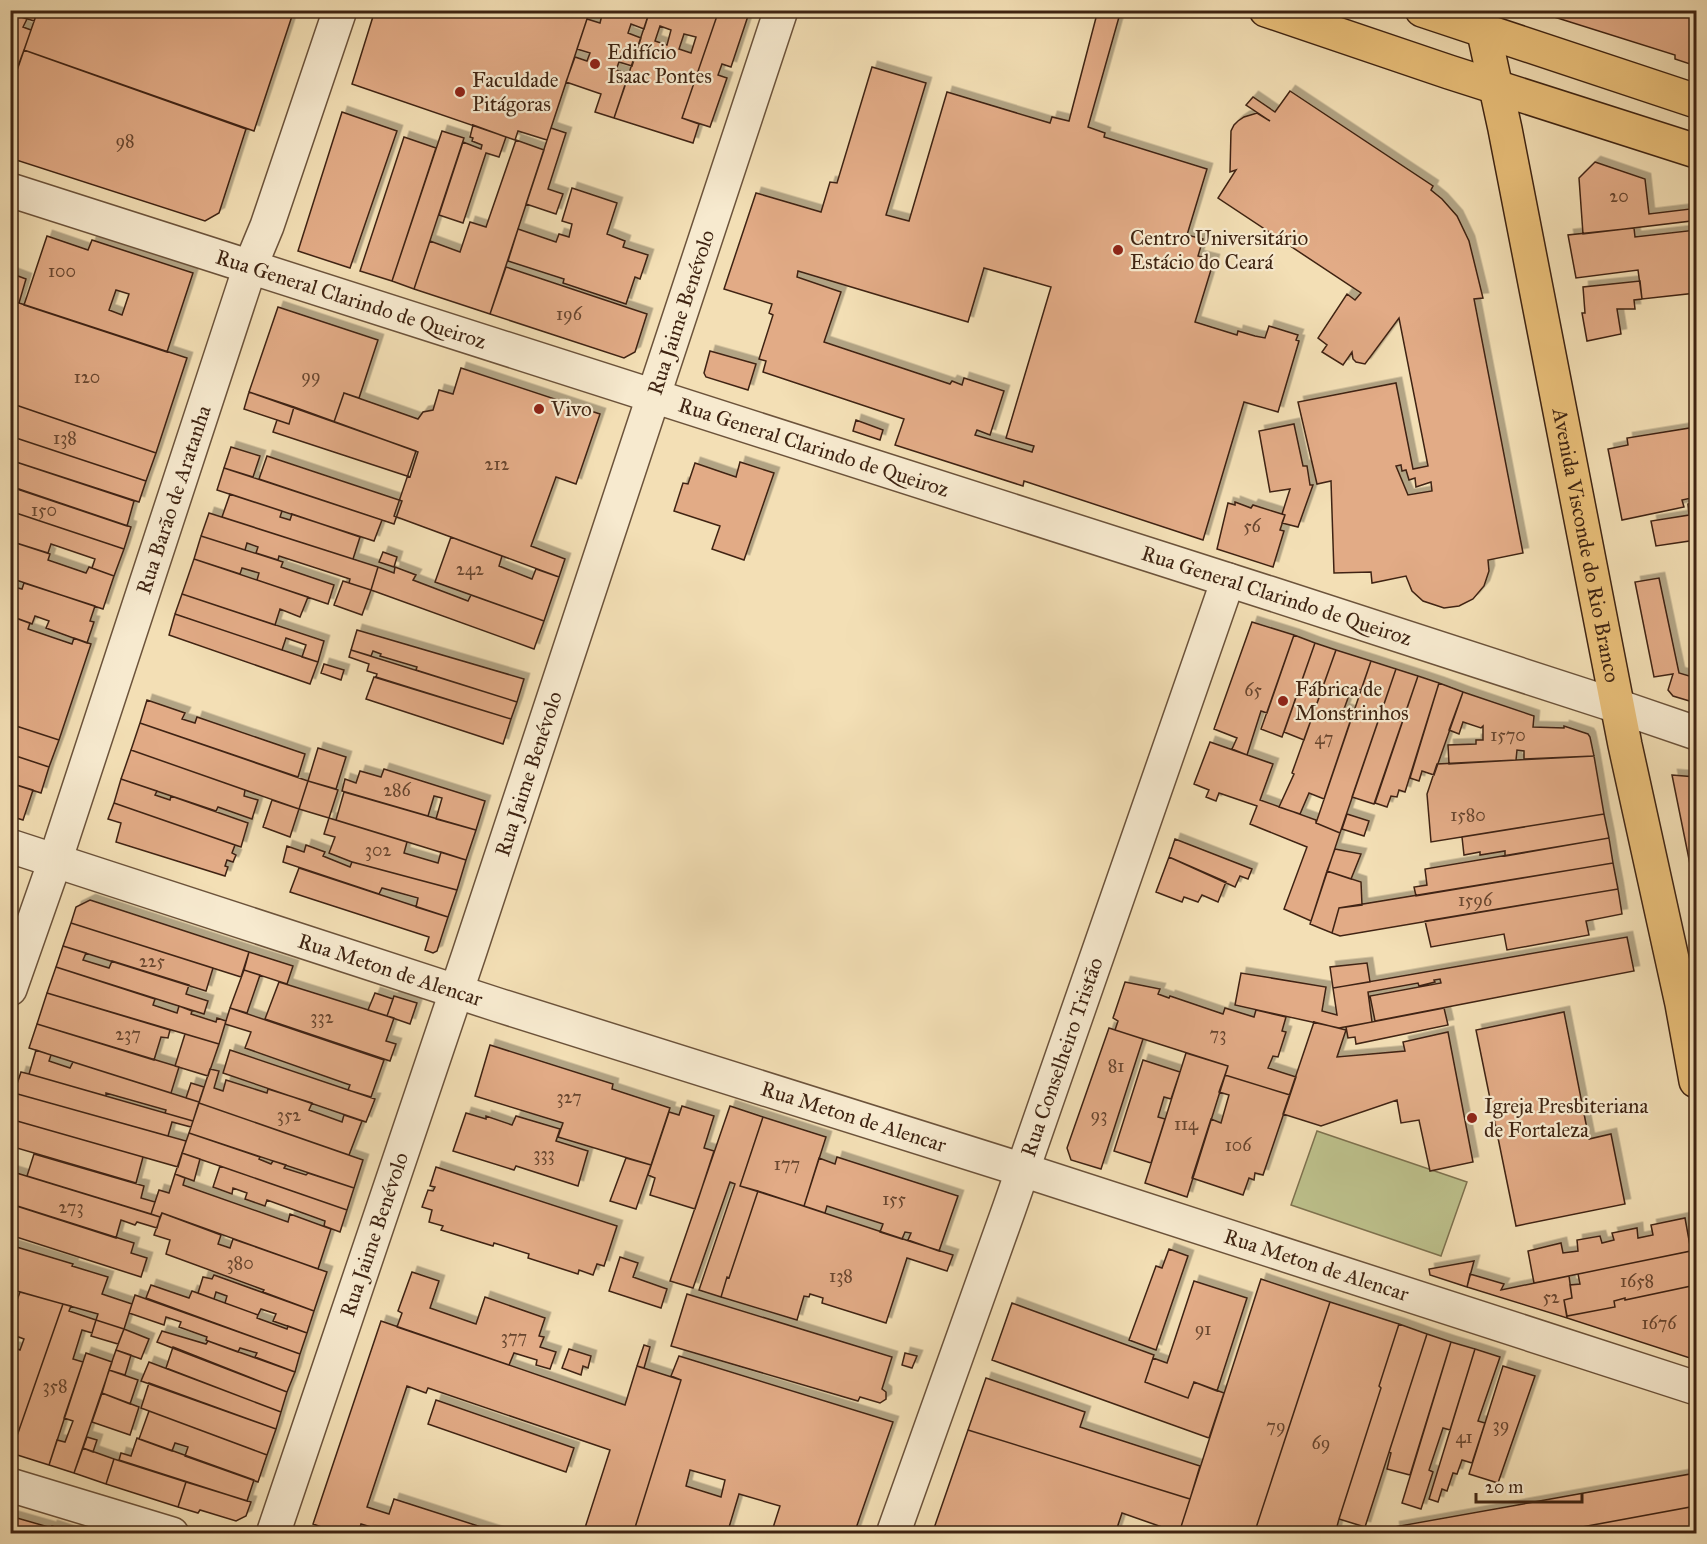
<svg xmlns="http://www.w3.org/2000/svg" width="1707" height="1544" viewBox="0 0 1707 1544" font-family="'IM FELL Great Primer',serif">
<style>
.green{fill:#bdc18c;stroke:#7e724f;stroke-width:1.5}
.building{fill:#e2ab86;stroke:#3f2412;stroke-width:1.5;fill-rule:evenodd;filter:url(#shadow)}
.lines{fill:none;stroke-linecap:round;stroke-linejoin:round}
.minor-casing{stroke:#6c533b;stroke-width:36}
.major-casing{stroke:#3f2412;stroke-width:36}
.minor{stroke:#f7eacf;stroke-width:33}
.major{stroke:#eac07a;stroke-width:33}
.poi-dot{fill:#8f2418;stroke:#f7eacf;stroke-width:2}
.labels{text-anchor:middle;dominant-baseline:central;stroke-width:4.5;stroke-linejoin:round;paint-order:stroke}
.number-label{font-size:18px;fill:#68462f}
.poi-label{font-size:21px;fill:#3f2412;stroke:#f7eacf;text-anchor:start}
.street-label{font-size:21px;fill:#3f2412;stroke:#f7eacf}
</style>
<defs>
<filter id="shadow"><feDropShadow dx="5.5" dy="-5.5" stdDeviation="0" flood-color="#0004"/></filter>
</defs>
<rect width="100%" height="100%" fill="#f3dfb5"/>
<filter id="stains"><feTurbulence type="fractalNoise" baseFrequency=".00333" numOctaves="4"/><feColorMatrix values="0 0 0 0 .2 0 0 0 0 .09 0 0 0 0 .02 0 0 0 .5 -.17"/></filter>
<radialGradient id="worn" r=".72"><stop offset=".6" stop-color="#630" stop-opacity="0"/><stop offset="1" stop-color="#630" stop-opacity=".3"/></radialGradient>
<!-- green -->
<path class="green" d="M1317 1131 1467 1182 1441 1256 1291 1205Z"/>
<!-- building -->
<path class="building" d="M10 10H38L34 21 10 13Z
M38 10H294L254 131 24 50Z
M375 10H427L433 13 434 10H590L547 140 518 131 515 140 352 84Z
M590 10H650L644 29 631 24 628 33 641 38 632 66 619 62 616 70 629 74 614 118 595 112 601 94 566 82 575 57 587 61 590 53 577 49 587 19 600 23 602 15Z
M650 10H719L682 118 699 124 693 143 614 118ZM660 26 671 30 667 45 655 41ZM684 34 696 37 691 53 679 49Z
M719 10H750L731 67 722 64 718 75 727 78 710 127 682 118Z
M1098 10H1121L1088 127 1105 133 1104 137 1207 169 1187 235 1203 239 1198 256 1214 260 1195 322 1237 335 1238 331 1255 336 1265 338 1269 326 1298 335 1296 340 1299 341 1278 412 1244 402 1203 540 1024 481 1023 486 895 445 904 419 763 372 766 361 759 359 773 315 769 313 772 304 724 289 756 193 821 212 830 182 837 183 872 67 926 83 886 215 909 221 947 92 1050 123 1052 117 1069 121ZM984 268 1051 287 1006 438 1034 446 1032 452 975 435 977 430 990 435 1004 391 964 378 962 385 952 381 950 384 824 342 841 292 797 277 798 271 968 322Z
M1532 10H1696V66L1675 59V55Z
M10 13 27 19 23 27 31 30 13 82H10Z
M24 50 246 129 219 213 205 221 10 158V88Z
M1290 91 1433 186 1431 190 1442 199 1457 216 1469 241 1483 298 1474 299 1523 553 1488 560 1489 571 1484 586 1473 599 1459 606 1444 608 1423 601 1412 591 1406 576 1372 583 1371 572 1334 573 1331 481 1317 484 1298 402 1396 383 1413 469 1428 466 1399 318 1365 364 1356 362 1353 359 1352 352 1343 365 1322 352 1327 345 1318 338 1347 294 1355 300 1361 293 1218 198 1236 170 1230 172 1231 131 1234 125 1238 121 1244 117 1257 113 1270 121 1246 105 1253 97 1275 112ZM1401 465 1402 471 1406 470 1409 480 1415 478 1416 487 1431 482 1432 491 1408 495 1396 466Z
M342 112 397 131 350 268 298 251Z
M473 125 506 137 499 157 486 153 463 223 439 215 463 142 481 149 482 145 472 141 473 138 470 137Z
M551 128 566 133 548 189 563 194 556 214 526 204Z
M442 131 464 138 414 289 392 281Z
M404 137 436 148 392 281 360 271Z
M516 140 544 150 490 314 414 289 430 241 460 252 470 222 486 227Z
M1595 162 1645 179 1649 214 1690 209 1691 221 1583 234 1579 178Z
M572 188 617 203 607 234 625 241 623 247 648 255 640 279 635 277 626 304 563 283 564 279 508 261 518 229 556 242 559 234 569 237 572 224 562 221Z
M1634 228 1635 237 1696 230V293L1642 299 1638 270 1576 278 1568 235Z
M47 236 88 250 92 240 193 273 167 352 24 305ZM116 290 129 294 122 315 109 310Z
M506 267 647 314 635 352 624 358 490 314Z
M10 273 26 279 19 303 10 300Z
M1640 281 1642 299 1634 300 1635 309H1617L1621 334 1587 341 1582 313H1585L1583 287Z
M16 302 187 358 156 453 10 403V319Z
M278 307 378 340 359 398 344 393 334 422 249 392Z
M710 351 756 364 748 390 706 377 704 373Z
M461 368 600 414 576 484 556 477 531 546 565 559 559 577 394 516 416 451 334 422 344 393 418 419 423 412 433 410 439 390 453 394Z
M249 392 294 407 289 424 244 409Z
M10 403 156 453 146 481 10 436Z
M294 407 418 452 410 477 273 432 277 420 289 424Z
M856 420 883 430 880 440 853 431Z
M1294 424 1303 466H1307L1310 485H1313L1298 527 1282 523 1285 515 1282 514 1290 489 1270 492 1259 431Z
M1696 427V497L1682 500 1684 507 1622 520 1608 449 1628 445 1627 438Z
M10 436 146 481 139 502 10 460Z
M231 447 260 456 253 477 224 468Z
M267 456 402 501 394 524 259 479Z
M10 460 134 501 127 526 14 488 17 479 10 477Z
M740 462 774 473 744 560 712 549 720 526 674 511 683 483 688 484 695 463 736 477Z
M224 468 382 520 374 541 217 490Z
M10 486 131 527 124 549 10 511Z
M230 494 282 511 280 517 290 520 292 514 360 537 353 559 222 517Z
M1235 502 1251 508 1253 505 1285 515 1280 530 1284 531 1273 567 1217 549 1228 503 1235 505Z
M1696 502V514L1689 515 1688 504Z
M10 511 124 549 114 576 92 568 95 559 51 544 48 553 10 541Z
M209 513 378 567 371 590 349 583 350 579 279 556 278 560 256 553 258 547 247 543 245 550 201 536Z
M1696 514V540L1656 546 1651 521Z
M201 536 283 562 281 567 334 585 328 604 257 580 259 573 242 568 240 574 194 559Z
M451 537 502 556 499 566 532 579 536 569 559 577 544 621 435 582Z
M10 541 50 554 48 560 86 573 89 567 114 576 103 609 10 578Z
M383 552 397 557 394 567 379 562Z
M194 559 308 597 300 617 280 609 275 625 182 594Z
M378 567 394 573 395 567 416 575 413 580 468 601 471 595 544 621 534 649 371 590Z
M1659 578 1679 673 1696 678V703L1673 696 1668 690 1673 674 1654 677 1635 582Z
M343 581 371 590 362 615 334 605Z
M24 583 95 606 90 621 94 622 87 643 46 628 49 621 35 616 32 624 10 616V586L22 589Z
M182 594 324 641 318 662 302 657 306 645 286 638 282 650 175 614Z
M175 614 318 662 310 684 169 635Z
M16 618 30 623 28 629 72 644 74 638 91 644 59 740 10 724V623L13 624Z
M1252 622 1294 635 1267 713 1261 711 1247 755 1232 749 1237 738 1214 729Z
M357 630 524 679 517 702 416 670 417 667 380 656 381 654 373 651 371 656 351 650Z
M1294 635 1315 643 1282 737 1261 729Z
M1315 643 1336 650 1304 740 1284 732Z
M351 650 517 702 511 719 376 677 377 674 367 671 369 664 349 657Z
M1336 650 1371 661 1361 690 1352 687 1344 709 1353 713 1324 799 1309 793 1300 814 1279 807 1294 774 1292 773Z
M1371 661 1396 669 1340 833 1316 823Z
M324 664 344 670 341 680 321 673Z
M1396 669 1418 676 1374 804 1352 797Z
M1418 676 1439 683 1405 792 1399 790 1397 797 1391 796 1387 807 1375 803Z
M374 677 511 719 503 744 366 699Z
M1439 683 1463 692 1434 775 1422 771 1419 781 1410 778Z
M1463 692 1534 716 1533 727 1564 728V726L1588 734 1590 737 1594 756 1524 759V751L1517 750 1516 760 1449 764 1448 745 1476 744V740H1483V726L1481 728 1463 722 1459 734 1449 730Z
M147 700 185 713 182 719 195 723 197 717 305 754 298 777 140 723Z
M140 723 308 781 299 809 131 750Z
M10 724 59 740 49 767 10 754Z
M1210 742 1273 764 1260 800 1316 820V823L1340 833 1311 921 1284 909 1307 847 1250 824 1257 806 1219 793 1216 801 1206 797 1209 790 1194 784Z
M318 748 346 757 336 789 308 781Z
M131 750 245 790 244 796 258 800 252 819 218 807 216 811 121 779Z
M10 754 49 767 41 793 10 783Z
M1594 756 1604 814 1431 842 1427 794 1437 764Z
M384 769 485 801 476 830 436 819 442 798 434 796 428 816 342 791 345 779 356 783 360 771 381 777Z
M1672 775 1696 777V896L1693 879Z
M121 779 157 791 155 795 170 800 171 796 248 823 241 847 114 803Z
M308 781 338 790 329 818 299 809Z
M10 783 33 790 23 820 10 816Z
M344 792 476 830 466 860 336 820Z
M272 800 299 809 290 837 263 827Z
M114 803 235 845 232 853 236 855 233 862 227 860 225 866 228 867 225 876 116 842 121 823 108 819Z
M1347 814 1369 821 1364 836 1342 829Z
M1604 814 1609 838 1505 856V851L1480 855V852L1464 855 1462 837Z
M329 818 407 842 404 853 438 863 441 852 466 860 457 890 352 862 329 853 335 837 324 834Z
M1609 838 1613 863 1416 896 1414 887 1427 885 1425 869Z
M1175 839 1252 869 1248 879 1240 876 1235 887 1169 857Z
M306 845 325 852 323 856 350 867 352 862 457 890 448 917 416 907 418 898 382 888 379 894 283 862 287 846 304 852Z
M1335 849 1361 854 1351 879 1327 871Z
M1169 857 1226 882 1218 902 1202 895 1198 902 1184 897 1182 902 1156 892Z
M1613 863 1618 889 1340 936 1332 933 1339 908Z
M299 868 448 917 437 951 433 953 425 950 429 937 290 892Z
M1327 871 1361 882 1362 905 1339 908 1332 933 1310 924Z
M1618 889 1622 914 1586 921 1589 935 1507 950 1504 934 1431 947 1425 921Z
M90 900 249 952 241 977 71 923 76 907Z
M71 923 213 968 206 991 63 946Z
M1627 937 1634 971 1375 1021 1370 996 1441 983 1440 979 1434 980 1435 982 1419 986 1418 983 1368 992 1372 1022 1339 1028 1235 1005 1241 973 1326 987 1322 1011 1337 1015 1333 988Z
M63 946 86 953 83 960 109 968 112 961 189 985 186 994 208 1001 204 1014 56 967Z
M249 952 293 966 287 984 244 970Z
M1367 963 1370 982 1333 988 1330 967Z
M56 967 155 999 153 1005 177 1013 179 1006 192 1011 191 1014 216 1022 217 1018 226 1021 219 1044 47 993Z
M244 970 260 975 247 1013 230 1008Z
M279 982 394 1018 386 1041 396 1044 390 1061 265 1019Z
M1125 982 1160 989 1158 994 1169 998 1170 996 1223 1014 1225 1008 1254 1017 1256 1010 1286 1017 1282 1031 1286 1032 1278 1057 1273 1056 1268 1068 1296 1077 1290 1095 1225 1075 1228 1066 1115 1030 1118 1021 1113 1018Z
M47 993 170 1030 168 1038 161 1037 154 1060 37 1024Z
M375 993 393 999 387 1016 368 1010Z
M394 996 417 1003 410 1024 387 1016Z
M230 1008 384 1060 371 1097 348 1090 350 1085 245 1048 251 1032 225 1024Z
M1444 1008 1448 1025 1356 1044 1355 1037 1348 1038 1346 1027Z
M1564 1012 1589 1139 1611 1134 1625 1204 1516 1226 1476 1030Z
M1314 1022 1346 1030 1337 1057 1405 1051 1403 1042 1448 1032 1473 1162 1430 1171 1419 1120 1401 1123 1397 1100 1321 1126 1283 1114Z
M37 1024 179 1067 171 1093 29 1048Z
M1109 1028 1143 1039 1101 1169 1071 1160 1067 1148Z
M185 1034 219 1044 208 1076 175 1066Z
M490 1045 613 1084 612 1089 670 1108 651 1165 558 1137 563 1123 475 1096Z
M36 1050 51 1055 49 1061 70 1068 73 1062 199 1102 193 1121 165 1113 166 1110 106 1093V1096L29 1074Z
M230 1050 375 1099 366 1122 223 1073Z
M1186 1053 1228 1066 1187 1197 1145 1183Z
M1143 1060 1180 1072 1171 1099 1164 1097 1158 1117 1165 1119 1151 1163 1114 1151Z
M210 1069 219 1071 214 1088 223 1091 226 1080 267 1093 268 1089 312 1103 309 1110 342 1122 344 1115 362 1121 349 1155 199 1103Z
M21 1072 29 1074 193 1121 191 1127 172 1122 168 1136 14 1093Z
M1225 1075 1290 1095 1263 1175 1255 1173 1254 1180 1249 1178 1243 1195 1192 1178 1211 1119 1221 1123 1229 1095 1219 1092Z
M191 1083 204 1087 199 1102 186 1098Z
M14 1093 186 1141 178 1167 10 1119V1103Z
M199 1103 363 1160 354 1188 189 1133Z
M682 1106 714 1116 704 1148 714 1151 695 1209 650 1195 655 1178 648 1175 669 1112 679 1115Z
M730 1106 763 1117 740 1186 758 1191 729 1278 727 1277 721 1297 699 1290 735 1184 730 1182 693 1288 670 1281Z
M466 1113 486 1119V1116L512 1125 516 1116 560 1129 556 1141 588 1151 578 1186 516 1166 514 1170 453 1151Z
M763 1117 826 1137 804 1206 740 1186Z
M10 1119 143 1157 136 1183 10 1146Z
M189 1133 260 1157 259 1159 271 1164 273 1161 286 1165 284 1168 306 1175 308 1173 354 1188 347 1210 182 1153Z
M182 1153 200 1159 194 1181 175 1174Z
M34 1154 144 1186 141 1198 155 1202 151 1214 27 1176Z
M837 1157 958 1196 939 1251 908 1240 911 1233 905 1232 902 1239 880 1232 883 1224 827 1206 825 1213 804 1206 819 1158 835 1164Z
M626 1158 651 1165 636 1209 610 1201Z
M220 1166 347 1210 340 1232 324 1226 325 1221 267 1200 265 1206 245 1199 247 1193 233 1188 232 1194 213 1187Z
M436 1167 617 1226 604 1266 597 1264 593 1275 579 1270 578 1274 528 1258 529 1254 494 1243 493 1246 441 1230 443 1226 429 1222 432 1210 422 1207 428 1190 433 1191 435 1187 430 1186Z
M10 1171 160 1217 157 1228 137 1222 135 1225 121 1220 116 1238 10 1204Z
M175 1174 185 1178 183 1185 288 1222 290 1214 331 1229 318 1269 162 1213 160 1217 151 1214 159 1190 169 1193Z
M758 1191 912 1242 953 1255 947 1271 907 1258 886 1323 822 1303 823 1298 810 1294 809 1297 804 1296 797 1320 721 1297 727 1277 729 1278Z
M11 1204 134 1243 131 1253 147 1258 141 1277 10 1235Z
M162 1213 221 1235 218 1244 230 1248 233 1239 327 1272 314 1311 263 1292 264 1290 166 1254 170 1240 154 1235Z
M1685 1218 1691 1251 1534 1283 1528 1251 1561 1243 1563 1253 1578 1251 1577 1240 1600 1236 1602 1243 1614 1240 1612 1233 1637 1228 1638 1238 1653 1235 1651 1225Z
M10 1245 73 1264 72 1266 108 1277 102 1294 132 1304 124 1329 96 1320 98 1314 10 1289Z
M1169 1249 1188 1256 1156 1350 1129 1340 1156 1266 1162 1268Z
M1691 1251 1696 1275V1285L1625 1300V1298L1614 1301 1615 1307 1567 1316 1564 1300 1572 1298 1570 1285 1580 1284 1578 1274Z
M620 1257 638 1263 633 1277 667 1289 661 1308 609 1291Z
M1474 1261 1467 1287 1430 1275 1429 1269Z
M412 1272 439 1281 430 1308 476 1324 485 1297 545 1318 539 1336 544 1337 540 1347 556 1352 550 1369 536 1365 537 1360 514 1353 509 1365 397 1327 402 1313 398 1311Z
M1470 1274 1504 1284 1501 1290 1569 1276 1572 1298 1564 1300 1567 1318 1467 1287Z
M214 1275 314 1311 307 1333 273 1321 276 1314 261 1309 258 1315 225 1303 227 1296 216 1292 214 1299 198 1293 203 1277 212 1279Z
M1261 1279 1330 1302 1254 1534H1181L1179 1533Z
M1194 1281 1247 1298 1217 1391 1194 1382 1188 1398 1145 1382 1153 1358 1167 1363Z
M151 1285 189 1298 192 1291 258 1315 257 1318 287 1329 288 1326 307 1333 300 1354 146 1298Z
M1696 1285V1360L1567 1318V1316L1615 1307 1614 1301 1625 1298V1300Z
M20 1292 63 1304 11 1453 10 1380 17 1359 10 1357V1319ZM16 1336 24 1339 20 1350 12 1347Z
M687 1294 892 1357 882 1389 886 1392V1399L880 1403 860 1397 858 1401 671 1346Z
M135 1295 300 1354 295 1372 255 1357 257 1353 240 1348 238 1352 208 1341 206 1340 207 1337 179 1327 181 1322 166 1317 164 1325 129 1313Z
M1330 1302 1399 1324 1379 1386 1381 1388 1339 1519 1335 1534H1254Z
M1012 1303 1154 1355 1145 1382 1188 1398 1194 1382 1224 1393 1209 1438 992 1360Z
M63 1304 71 1306 69 1311 96 1320 92 1333 82 1330 73 1359 83 1362 49 1465 11 1453Z
M96 1320 124 1329 118 1344 91 1336Z
M381 1321 625 1405 637 1366 681 1380 633 1534H583L610 1450 428 1388 426 1393 407 1386 367 1507 389 1514 394 1499 503 1534H383L384 1531 361 1524 358 1534H341L313 1524Z
M1399 1324 1427 1334 1365 1527 1339 1519 1381 1388 1379 1386Z
M124 1329 149 1339 141 1359 116 1350Z
M162 1331 206 1344 208 1341 295 1372 287 1392 157 1342Z
M1427 1334 1451 1342 1410 1475 1387 1469 1391 1453 1389 1452Z
M1451 1342 1475 1349 1450 1430 1443 1428 1429 1470 1433 1472 1421 1509 1402 1503Z
M644 1345 650 1347 644 1368 637 1366Z
M173 1347 287 1392 281 1412 166 1368Z
M569 1349 591 1356 588 1368 583 1366 581 1375 562 1368Z
M1475 1349 1500 1357 1478 1421 1485 1423 1472 1463 1462 1460 1457 1474 1453 1473 1447 1491 1442 1489 1438 1502 1429 1499Z
M116 1350 131 1355 125 1375 109 1370Z
M86 1353 112 1362 74 1473 49 1465 57 1440 65 1442 73 1421 64 1418Z
M905 1353 917 1356 912 1368 902 1365Z
M679 1356 893 1422 854 1534H771L780 1506 739 1494 727 1534H633L681 1380 671 1376ZM690 1470 725 1480 721 1497 686 1486Z
M149 1362 281 1412 276 1429 141 1381Z
M1503 1366 1535 1376 1498 1483 1469 1474Z
M109 1370 138 1380 130 1404 102 1393Z
M986 1378 1085 1412 1080 1427 1200 1466 1190 1499 968 1430Z
M149 1383 276 1429 267 1455 141 1408Z
M102 1393 139 1407 130 1435 92 1422Z
M436 1400 574 1448 566 1472 428 1424Z
M149 1411 267 1455 258 1482 185 1456 188 1447 175 1443 172 1451 139 1439Z
M968 1430 1190 1499 1179 1533 1122 1513 1115 1534H932Z
M87 1437 97 1440 93 1452 83 1448Z
M137 1438 254 1480 247 1501 119 1460 121 1453 131 1456Z
M83 1448 114 1459 106 1484 74 1473Z
M114 1459 186 1482 178 1507 106 1484Z
M1696 1473V1506L1544 1534H1395L1394 1527Z
M186 1482 251 1502 246 1516 236 1521 200 1510 198 1513 178 1507Z
M1696 1506V1534H1544Z
M10 1516 52 1528 50 1534H10Z
M52 1526 77 1534H50Z"/>
<g class="lines">
<defs>
<g id="minor">
<path id="s1" d="M10 190 1269 593 1617 706 1696 733"/>
<path id="s2" d="M10 846 498 1005 1023 1170 1696 1388"/>
<path id="s3" d="M10 989 55 861 250 267 267 226 340 10"/>
<path d="M10 1485 172 1534"/>
<path id="s4" d="M273 1534 469 954 781 10"/>
<path id="s5" d="M893 1534 1009 1209 1228 580"/>
</g>
<g id="major">
<path d="M1266 10 1449 72 1696 151"/>
<path d="M1422 10 1696 101"/>
<path id="s6" d="M1479 10 1505 129 1625 745 1682 1004 1696 1081"/>
</g>
</defs>
<!-- minor casing -->
<use href="#minor" class="minor-casing"/>
<!-- major casing -->
<use href="#major" class="major-casing"/>
<!-- minor -->
<use href="#minor" class="minor"/>
<!-- major -->
<use href="#major" class="major"/>
</g>
<!-- markers -->
<g class="poi-dot">
<circle cx="595" cy="64" r="6"/>
<circle cx="460" cy="92" r="6"/>
<circle cx="1118" cy="250" r="6"/>
<circle cx="539" cy="409" r="6"/>
<circle cx="1283" cy="701" r="6"/>
<circle cx="1472" cy="1118" r="6"/>
</g>
<g class="labels">
<!-- number labels -->
<g class="number-label">
<text x="125" y="141">98</text>
<text x="1619" y="196">20</text>
<text x="62" y="271">100</text>
<text x="569" y="314">196</text>
<text x="311" y="376">99</text>
<text x="87" y="377">120</text>
<text x="65" y="438">138</text>
<text x="497" y="464">212</text>
<text x="44" y="510">150</text>
<text x="1252" y="526">56</text>
<text x="470" y="569">242</text>
<text x="1253" y="690">65</text>
<text x="1508" y="735">1570</text>
<text x="1324" y="738">47</text>
<text x="397" y="790">286</text>
<text x="1468" y="815">1580</text>
<text x="378" y="850">302</text>
<text x="1475" y="900">1596</text>
<text x="152" y="961">225</text>
<text x="322" y="1017">332</text>
<text x="128" y="1034">237</text>
<text x="1218" y="1034">73</text>
<text x="1116" y="1066">81</text>
<text x="569" y="1097">327</text>
<text x="289" y="1115">352</text>
<text x="1099" y="1115">93</text>
<text x="1186" y="1124">114</text>
<text x="1238" y="1145">106</text>
<text x="544" y="1154">333</text>
<text x="787" y="1164">177</text>
<text x="894" y="1199">155</text>
<text x="71" y="1207">273</text>
<text x="240" y="1263">380</text>
<text x="841" y="1276">138</text>
<text x="1637" y="1281">1658</text>
<text x="1551" y="1297">52</text>
<text x="1659" y="1323">1676</text>
<text x="1203" y="1329">91</text>
<text x="514" y="1337">377</text>
<text x="55" y="1386">358</text>
<text x="1501" y="1425">39</text>
<text x="1276" y="1426">79</text>
<text x="1464" y="1437">41</text>
<text x="1321" y="1443">69</text>
</g>
<!-- poi labels -->
<g class="poi-label">
<text x="607" y="52">Edifício<tspan x="607" dy="24">Isaac Pontes</tspan></text>
<text x="472" y="80">Faculdade<tspan x="472" dy="24">Pitágoras</tspan></text>
<text x="1130" y="238">Centro Universitário<tspan x="1130" dy="24">Estácio do Ceará</tspan></text>
<text x="551" y="409">Vivo</text>
<text x="1295" y="689">Fábrica de<tspan x="1295" dy="24">Monstrinhos</tspan></text>
<text x="1484" y="1106">Igreja Presbiteriana<tspan x="1484" dy="24">de Fortaleza</tspan></text>
</g>
<!-- street labels -->
<g class="street-label">
<text stroke="none"><textPath href="#s1" startOffset="358">Rua General Clarindo de Queiroz</textPath></text>
<text stroke="none"><textPath href="#s4" startOffset="1288">Rua Jaime Benévolo</textPath></text>
<text stroke="none"><textPath href="#s1" startOffset="844">Rua General Clarindo de Queiroz</textPath></text>
<text stroke="none"><textPath href="#s3" startOffset="516">Rua Barão de Aratanha</textPath></text>
<text stroke="none"><textPath href="#s6" startOffset="546">Avenida Visconde do Rio Branco</textPath></text>
<text stroke="none"><textPath href="#s1" startOffset="1330">Rua General Clarindo de Queiroz</textPath></text>
<text stroke="none"><textPath href="#s4" startOffset="802">Rua Jaime Benévolo</textPath></text>
<text stroke="none"><textPath href="#s2" startOffset="400">Rua Meton de Alencar</textPath></text>
<text stroke="none"><textPath href="#s5" startOffset="506">Rua Conselheiro Tristão</textPath></text>
<text stroke="none"><textPath href="#s2" startOffset="886">Rua Meton de Alencar</textPath></text>
<text stroke="none"><textPath href="#s4" startOffset="316">Rua Jaime Benévolo</textPath></text>
<text stroke="none"><textPath href="#s2" startOffset="1372">Rua Meton de Alencar</textPath></text>
</g>
</g>
<!-- margin -->
<rect width="1707" height="1544" fill="none" stroke="#f3dfb5" stroke-width="36"/>
<rect x="12" y="12" width="1683" height="1520" fill="none" stroke="#3f2412" stroke-width="3"/>
<rect x="18" y="18" width="1671" height="1508" fill="none" stroke="#3f2412" stroke-width="1.5"/>
<!-- scale -->
<path d="M1476 1493v9h106v-9" fill="none" stroke="#3f2412" stroke-width="3"/>
<text x="1485" y="1493" font-size="18" fill="#3f2412" stroke="#f7eacf" stroke-width="4.5" paint-order="stroke">20 m</text>
<rect width="100%" height="100%" filter="url(#stains)"/>
<rect width="100%" height="100%" fill="url(#worn)"/>
</svg>
